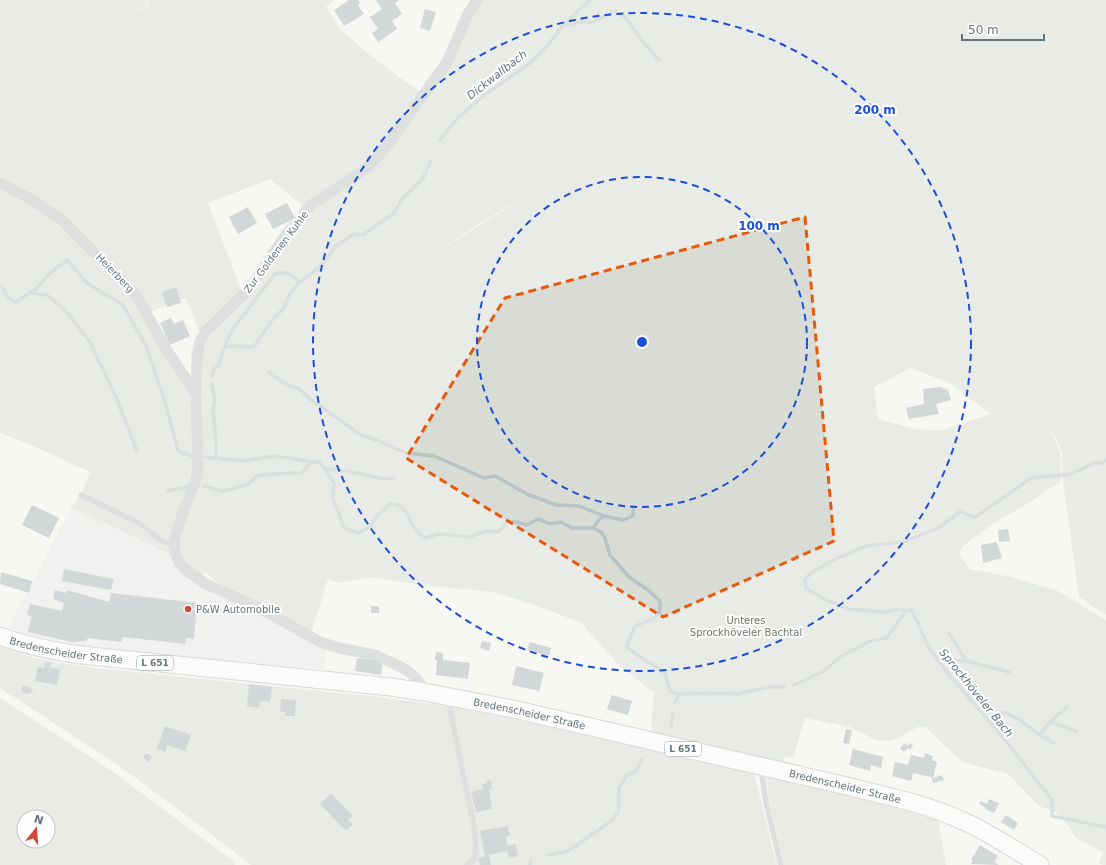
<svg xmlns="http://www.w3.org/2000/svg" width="1106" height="865" viewBox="0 0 1106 865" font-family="'DejaVu Sans',sans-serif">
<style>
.built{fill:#e8e9e8}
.green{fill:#d8dcd4;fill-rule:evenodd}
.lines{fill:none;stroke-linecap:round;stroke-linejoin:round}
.stream{stroke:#b7c3c6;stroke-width:3.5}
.building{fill:#a7afb3}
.primary-casing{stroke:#b0b6b9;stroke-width:19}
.lane{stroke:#bfc3c6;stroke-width:5.5}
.street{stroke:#bfc3c6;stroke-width:11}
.primary{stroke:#fff;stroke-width:17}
.marked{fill:none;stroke:#e8590c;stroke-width:3;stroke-dasharray:8 5;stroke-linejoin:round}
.ring{fill:none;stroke:#1d4ed8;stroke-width:2;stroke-dasharray:7 5}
.poi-dot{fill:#d34938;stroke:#fff;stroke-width:1.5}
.labels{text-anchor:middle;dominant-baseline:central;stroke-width:4;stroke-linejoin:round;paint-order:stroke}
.shield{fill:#fff;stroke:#939ea4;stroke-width:1}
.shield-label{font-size:9px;font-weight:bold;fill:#65757d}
.street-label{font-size:10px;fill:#65757d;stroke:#fff}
.poi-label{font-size:10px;fill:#65757d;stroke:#fff;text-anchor:start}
.park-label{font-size:10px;fill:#6d7a67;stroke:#fff}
.water-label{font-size:11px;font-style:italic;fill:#607478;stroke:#fff}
.centre{fill:#1d4ed8;stroke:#fff;stroke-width:2}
.ring-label{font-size:12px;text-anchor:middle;font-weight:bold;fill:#1d4ed8;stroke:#fff;stroke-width:4;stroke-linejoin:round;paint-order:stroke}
</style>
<rect width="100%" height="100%" fill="#f7f7f4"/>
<!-- built -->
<path class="built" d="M71 508 140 539 184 564 223 591 327 649 324 669 83 648 7 630Z"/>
<!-- green -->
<path class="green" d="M0 0H146L148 6 131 13 149 7 147 0H335L326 7 341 30 371 56 422 94 391 138 359 173 324 195 315 199 305 208 270 179 208 203 242 292 205 332 230 311 245 293 299 223 317 203 353 181 373 164 388 146 430 89 432 90 449 66 520 31 521 24 520 30 450 65 470 15 480 0H1106V615L1079 597 1063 482 1062 452 1052 431H1051L1060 452 1061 481 1032 501 989 526 987 527 988 528C978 535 962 543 959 555L969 569 1012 577 1058 591 1106 620V865H1103L1099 863 1103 852 1076 838 1062 817 1057 813 1039 806 1008 774 962 762 925 727H917L904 735 891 741 876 740 850 727 805 718 793 758 785 756 783 764 651 731 654 692 651 691 619 665 580 622 520 600 492 592 422 585 372 577 337 583 328 579 311 633 224 588 206 573 199 574C160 546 115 528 71 508L81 495 90 472 29 444 0 433V184L33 202 63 221 135 297 159 335 193 404C196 382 192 358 201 336L186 298 147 313 136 294 63 218 8 184 0 182ZM540 187 475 228 431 257 474 227ZM910 368 950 383 990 414 940 431 916 429 878 419 874 387Z
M0 647 34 658 78 666 378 697 446 706 508 718 754 773 777 865H251L203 828 118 765 0 688Z
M0 698 109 769 236 863 234 865H0ZM24 817H48V841H24Z
M766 776 837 792 938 820 946 865H784L769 801Z"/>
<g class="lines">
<!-- stream -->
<path class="stream" d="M564 24 590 0
M440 140 456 120 482 97 530 63 548 45 564 24 572 25 583 21 591 23 614 11 625 17 643 42 659 60
M0 286 3 288 7 297 15 302 36 289 49 274 67 260 87 283 123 305 146 346 165 401 178 451 192 456
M30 293 47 295 64 309 90 342 116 397 137 451
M224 348 231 346 254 347 272 320 283 309 291 292 300 282
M269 372 283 383 299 389 310 399 361 435 379 441 406 453 434 456 484 478 495 476 527 494 556 505 579 506 604 516 623 520 633 516V507
M212 377 213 370 218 366 220 362 222 354 229 336 235 326 274 275C285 269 292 276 300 282L317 269 326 260 335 246 354 234 363 235 394 213 402 199 422 180 431 161
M212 384 215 401 213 410 216 441V458
M205 457 243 461 275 456 300 460 311 462H320L334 483 333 498 344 528 358 533 370 527 375 518 390 504 399 505 407 513 413 527 424 538 440 534 469 537 486 531 498 532 507 522H517L527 525 538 519 550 524 561 522 572 528H593L601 532 605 538 610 555 629 577 648 590 660 601V611L655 618 635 626 626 647 665 673 670 691 677 694 724 693 737 694 768 687H784
M1106 460 1102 463H1094L1071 474 1031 478 974 518 961 511 938 528 903 542 866 546 831 561 811 573 805 579 806 588 822 598 847 609 883 612 899 609 905 611 912 610 928 646 946 671 1002 736 1052 800V816L1106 827
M325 468 356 473 384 479 394 478
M204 486 222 491 247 485 258 475 290 473H302L311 462
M167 491 190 486
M593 528 599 520 604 516
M949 633 966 661
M938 660 966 661 1009 672
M794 685 822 672 842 656 870 641 887 638 905 611
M675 702 678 697 677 694
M982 713 992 711 1006 713 1019 719 1039 735 1054 743
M1050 722 1076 731
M671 726 673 713
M1039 735 1050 722 1067 707
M548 855 568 851 613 820 619 810V788L627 775 635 772 642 760
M530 865 531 861"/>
</g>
<!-- building -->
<path class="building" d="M349 0H358L360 3 358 5 364 14 344 26 334 10Z
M376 0H399L395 3 402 14 392 21 397 29 378 42 372 33 378 29 370 17 382 9Z
M425 9 436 12 430 31 420 28Z
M287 203 295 218 273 229 265 214Z
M248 207 257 223 238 234 229 217Z
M176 287 181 303 167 307 162 292Z
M171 318 174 324 183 320 190 336 170 345 160 323Z
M940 387 948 390 951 400 936 404 939 414 909 419 906 408 924 404 923 389Z
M32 505 59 518 49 538 22 525Z
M1008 529 1010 541 999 542 998 530Z
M997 542 1002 558 983 563 981 545Z
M64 569 114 579 111 590 62 581Z
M1 572 32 581 29 593 0 584Z
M55 590 66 593 67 590 109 602 111 593 197 603 194 639 186 638V644L122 637V642L88 638 86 641 72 642 28 632 32 616 27 615 30 604 62 611 64 603 53 599Z
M371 606H379V613H371Z
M482 641 491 643 489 651 480 648Z
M530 642 551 648 549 656 527 650Z
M436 652 443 653V660L470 663 468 679 436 675 437 660H435Z
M357 658 383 661 381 675 355 671Z
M45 662 51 663 50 668 60 669 57 685 35 681 38 667 44 668Z
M516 666 544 673 539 691 512 685Z
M249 684 272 687 270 702 260 701 259 708 247 706Z
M23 685 31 688V689L33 690 32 693 30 692 29 694 21 692Z
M612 695 632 701 628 715 607 709Z
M281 699 296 700 295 716H285L286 712H280Z
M165 726 191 735 185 751 167 745 165 752 157 749Z
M846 729 852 730 849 744 843 743Z
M904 743 908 746 910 743 913 745 910 750 908 748 904 752 900 749Z
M853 749 883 757 881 768 871 765 870 771 849 765Z
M146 753 152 757 149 762 143 758Z
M925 753 933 756 932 760 937 762 933 778 942 775 944 780 933 783 931 777 913 773 911 781 892 776 895 762 908 765 911 755 924 758Z
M491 780 492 789H489L492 809 476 812 471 792 483 789 482 784 487 783 486 781Z
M331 793 353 816 348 820 353 824 346 831 320 804Z
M989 799 999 803 994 813 985 809V807L979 804 981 801 987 804Z
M1006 815 1018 823 1014 830 1001 822Z
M508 826 510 836 506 837 507 845 516 844 518 856 509 858 507 851 489 855 491 865H480L478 858 485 856 480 831Z
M980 845 998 856 994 862 999 865 971 864 973 861 971 860Z"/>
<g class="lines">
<defs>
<g id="primary">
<path id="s1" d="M0 636C26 646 53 651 81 655L391 687 424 692 513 709 847 786C886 796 927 804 963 821 990 833 1015 850 1040 865"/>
</g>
</defs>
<!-- primary casing -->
<use href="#primary" class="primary-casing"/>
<!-- lane -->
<path class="lane" d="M81 495 133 520 141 524 160 540 174 546
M448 699 475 831 476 853 473 861 467 865
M761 769 766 803 781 865"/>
<!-- street -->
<path class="street" d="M0 183 7 186 34 201 62 220 136 295 166 349 185 377 195 394
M424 692 421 685 417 679 408 671 399 666 375 655 339 648 320 642 259 608 206 584 187 571 179 562 175 552 174 541 183 512 195 482 198 470 196 395 197 357 200 341 206 331 249 289 285 236 311 205 367 168 386 147 447 62 468 14 477 0"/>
<!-- primary -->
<use href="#primary" class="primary"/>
</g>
<!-- marked area -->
<path d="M0 0H1106V865H0ZM805 217 834 541 663 617 406 458 505 298Z" fill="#f7f7f4" fill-opacity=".55" fill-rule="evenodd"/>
<path class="marked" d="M805 217 834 541 663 617 406 458 505 298Z"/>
<!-- distance rings -->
<g class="ring">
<circle cx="642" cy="342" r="165"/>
<circle cx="642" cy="342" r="329"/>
</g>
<!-- markers -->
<circle class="poi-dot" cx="188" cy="609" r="4"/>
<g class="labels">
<!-- shield labels -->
<g class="shield">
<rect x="137" y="656" width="36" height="14" rx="3"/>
<rect x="665" y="742" width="36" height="14" rx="3"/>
</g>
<g class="shield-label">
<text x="155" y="663">L 651</text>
<text x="683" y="749">L 651</text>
</g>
<!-- street labels -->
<g class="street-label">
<text transform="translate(276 252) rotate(-53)">Zur Goldenen Kuhle</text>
<text transform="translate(115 273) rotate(46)">Heierberg</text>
<text stroke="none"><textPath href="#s1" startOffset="68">Bredenscheider Straße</textPath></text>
<text stroke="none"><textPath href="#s1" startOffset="536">Bredenscheider Straße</textPath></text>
<text stroke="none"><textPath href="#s1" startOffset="860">Bredenscheider Straße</textPath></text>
</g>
<!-- poi labels -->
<g class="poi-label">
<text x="196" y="609">P&amp;W Automobile</text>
</g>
<!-- park labels -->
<g class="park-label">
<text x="746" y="620">Unteres<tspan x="746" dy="12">Sprockhöveler Bachtal</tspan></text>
</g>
<!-- water labels -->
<g class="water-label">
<text transform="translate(497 75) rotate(-38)">Dickwallbach</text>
<text transform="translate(976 693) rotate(51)">Sprockhöveler Bach</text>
</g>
</g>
<circle cx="642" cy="342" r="6" class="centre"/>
<g class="ring-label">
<text x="875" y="114">200 m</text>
<text x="759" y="230">100 m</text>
</g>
<!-- north arrow -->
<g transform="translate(36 829) rotate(17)"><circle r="19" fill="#ffffff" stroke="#c1c8cb"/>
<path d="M0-3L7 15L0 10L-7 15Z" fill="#d34938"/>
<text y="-6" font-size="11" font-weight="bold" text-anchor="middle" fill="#65757d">N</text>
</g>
<!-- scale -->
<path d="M962 34v6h82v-6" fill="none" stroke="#65757d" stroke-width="2"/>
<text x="968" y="34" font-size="12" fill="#65757d" stroke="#ffffff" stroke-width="3" paint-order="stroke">50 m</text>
</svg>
